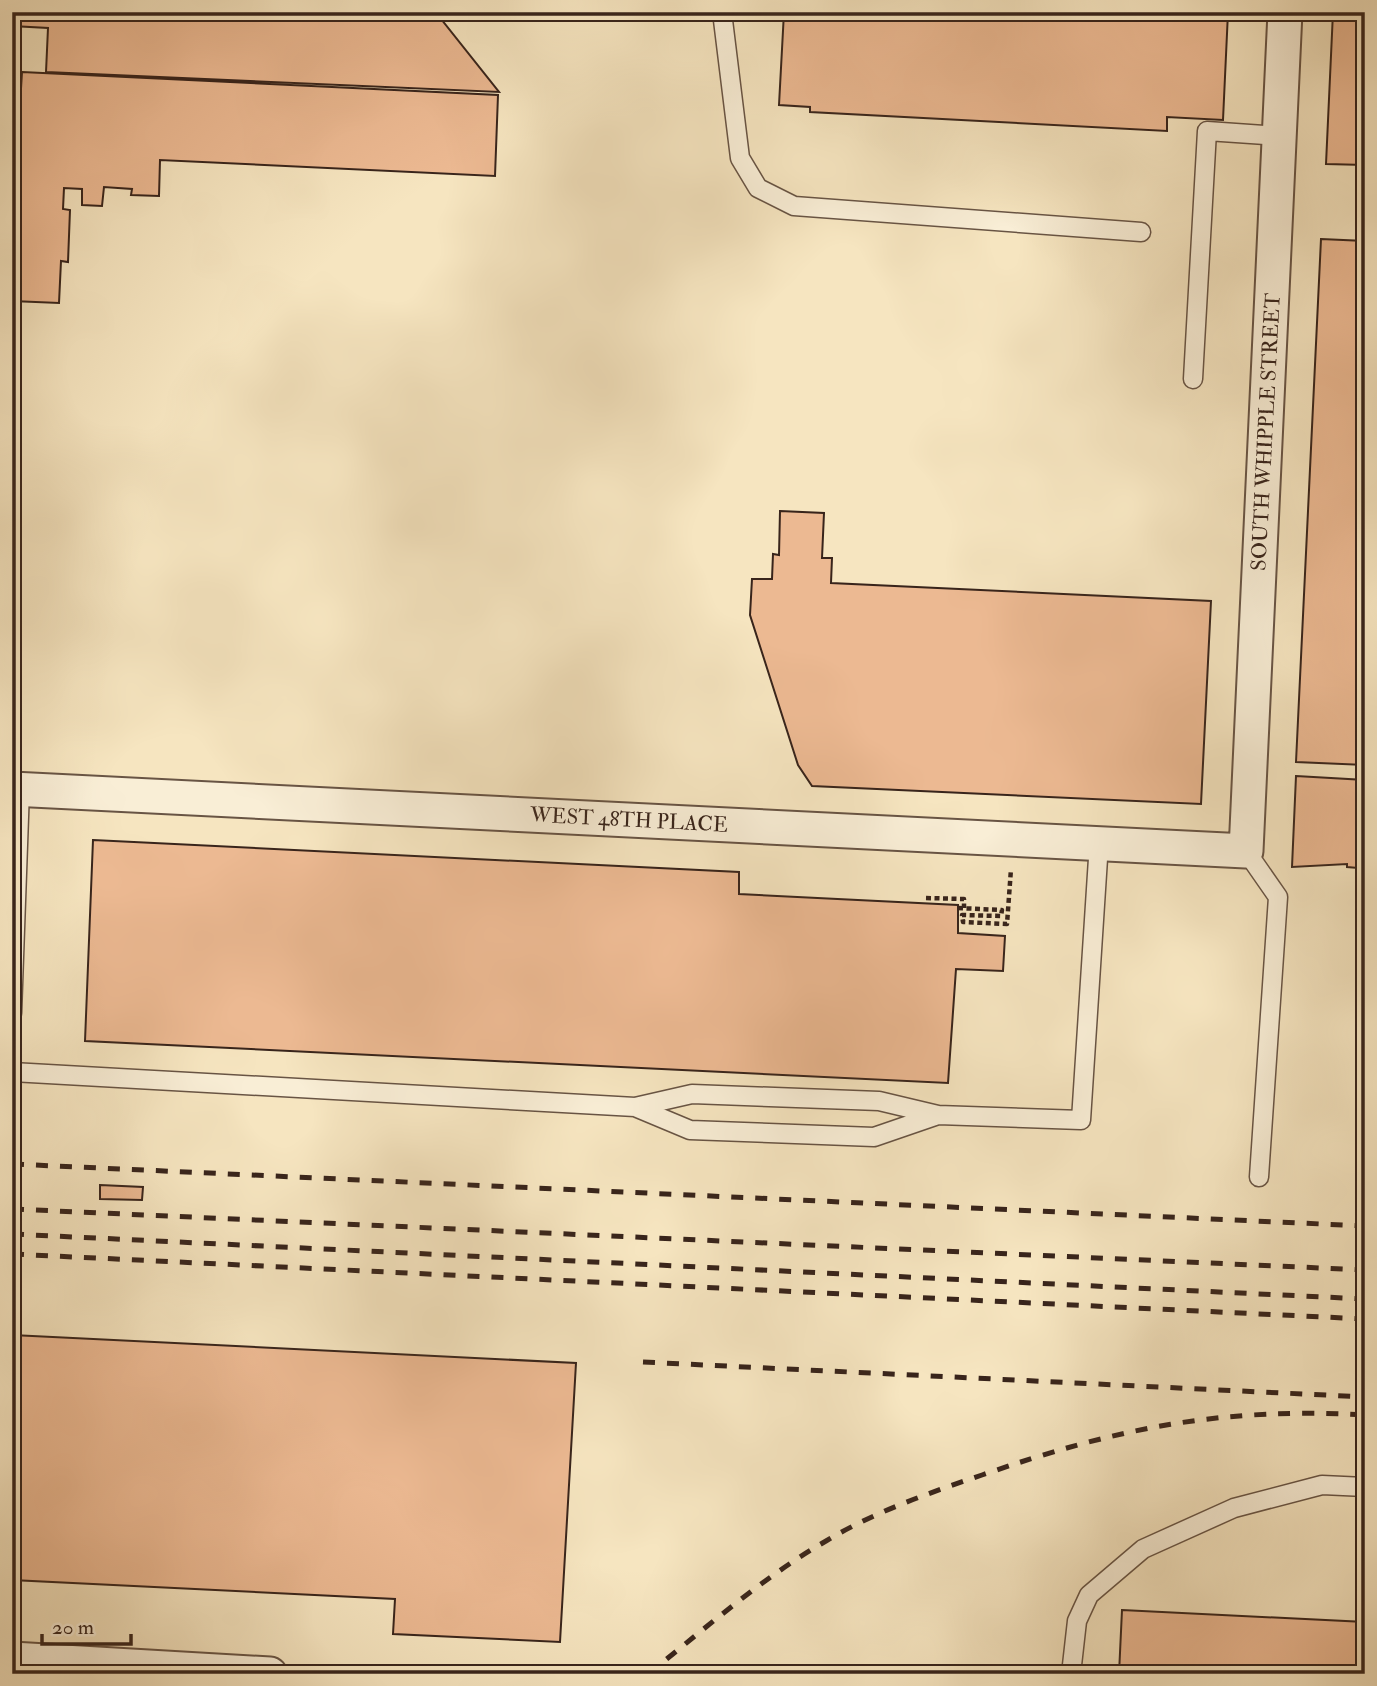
<svg xmlns="http://www.w3.org/2000/svg" width="1377" height="1686" viewBox="0 0 1377 1686" font-family="'IM FELL Double Pica',serif">
<style>
.building{fill:#ecb992;stroke:#38241b;stroke-width:2}
.lines{fill:none;stroke-linecap:round;stroke-linejoin:round}
.service-casing{stroke:#685444;stroke-width:21}
.minor-casing{stroke:#685444;stroke-width:37}
.path{stroke:#38241b;stroke-width:4.5;stroke-dasharray:5 3.5;stroke-linecap:butt}
.service{stroke:#f9eed6;stroke-width:18}
.minor{stroke:#f9eed6;stroke-width:33}
.rail{stroke:#38241b;stroke-width:5;stroke-dasharray:12 12;stroke-linecap:butt}
.labels{text-anchor:middle;dominant-baseline:central;stroke-width:5;stroke-linejoin:round;paint-order:stroke}
.street-label{font-size:21px;fill:#38241b;stroke:#f9eed6}
</style>
<rect width="100%" height="100%" fill="#f6e5c0"/>
<filter id="stains"><feTurbulence type="fractalNoise" baseFrequency=".00286" numOctaves="4"/><feColorMatrix values="0 0 0 0 .2 0 0 0 0 .09 0 0 0 0 .02 0 0 0 .5 -.17"/></filter>
<radialGradient id="worn" r=".72"><stop offset=".6" stop-color="#630" stop-opacity="0"/><stop offset="1" stop-color="#630" stop-opacity=".3"/></radialGradient>
<!-- building -->
<path class="building" d="M12 12H318L441 19 499 92 46 72 48 28 12 26Z
M784 12H1228L1223 120 1167 117V131L810 112V107L779 105Z
M1333 12H1365V165L1326 164Z
M22 72 498 95 495 176 160 160 159 196 131 195 132 189 104 187 102 206 82 205V189L64 188 63 209 70 210 68 262 61 261 59 303 12 301V237Z
M1365 189V214L1358 213 1359 199H1364Z
M1321 239 1365 241V765L1296 762Z
M780 511 824 513 822 558H832L831 583 1211 601 1201 804 812 786 798 765 750 615 752 579H772L773 554 779 555Z
M1296 776 1365 780V844H1359L1358 868 1347 867V864L1292 867Z
M93 840 739 872V894L958 905V933L1005 936 1003 971 956 969 948 1083 85 1041Z
M100 1185 143 1187 142 1200 100 1199Z
M12 1335 576 1363 560 1642 393 1634 395 1599 12 1580Z
M1122 1610 1365 1622V1674H1119Z"/>
<g class="lines">
<defs>
<path id="service" d="M722 12 740 158 758 188 794 206 1141 232
M1193 379 1207 131 1280 136
M1246 851 1278 897 1259 1177
M12 1013 20 789
M12 1072 635 1107 692 1094 879 1101 938 1115 1081 1120 1099 843
M635 1107 690 1130 874 1137 938 1115
M1071 1674 1077 1621 1089 1595 1143 1549 1234 1508 1322 1485 1365 1487"/>
<path id="minor" d="M12 789 1246 851 1285 12
M12 1659 270 1674"/>
</defs>
<!-- service casing -->
<use href="#service" class="service-casing"/>
<!-- minor casing -->
<use href="#minor" class="minor-casing"/>
<!-- path -->
<path class="path" d="M926 898 964 899V908
M958 908 1002 910 1001 916 962 915 963 922 1007 924 1011 869"/>
<!-- service -->
<use href="#service" class="service"/>
<!-- minor -->
<use href="#minor" class="minor"/>
<!-- rail -->
<path class="rail" d="M12 1164 1365 1226
M12 1209 1365 1270
M12 1234 1365 1299
M12 1254 1365 1319
M643 1362 1365 1397
M648 1674C706 1628 762 1578 826 1541 874 1512 929 1493 982 1475 1118 1428 1220 1407 1365 1415"/>
</g>
<g class="labels">
<!-- street labels -->
<g class="street-label">
<text transform="translate(1266 432) rotate(-87)">SOUTH WHIPPLE STREET</text>
<text transform="translate(629 820) rotate(3)">WEST 48TH PLACE</text>
</g>
</g>
<!-- margin -->
<rect width="1377" height="1686" fill="none" stroke="#f6e5c0" stroke-width="42"/>
<rect x="14" y="14" width="1349" height="1658" fill="none" stroke="#38241b" stroke-width="3.5"/>
<rect x="21" y="21" width="1335" height="1644" fill="none" stroke="#38241b" stroke-width="2"/>
<!-- scale -->
<path d="M42 1634v10h89v-10" fill="none" stroke="#38241b" stroke-width="3.5"/>
<text x="52" y="1634" font-size="21" fill="#38241b" stroke="#f9eed6" stroke-width="5" paint-order="stroke">20 m</text>
<rect width="100%" height="100%" filter="url(#stains)"/>
<rect width="100%" height="100%" fill="url(#worn)"/>
</svg>
